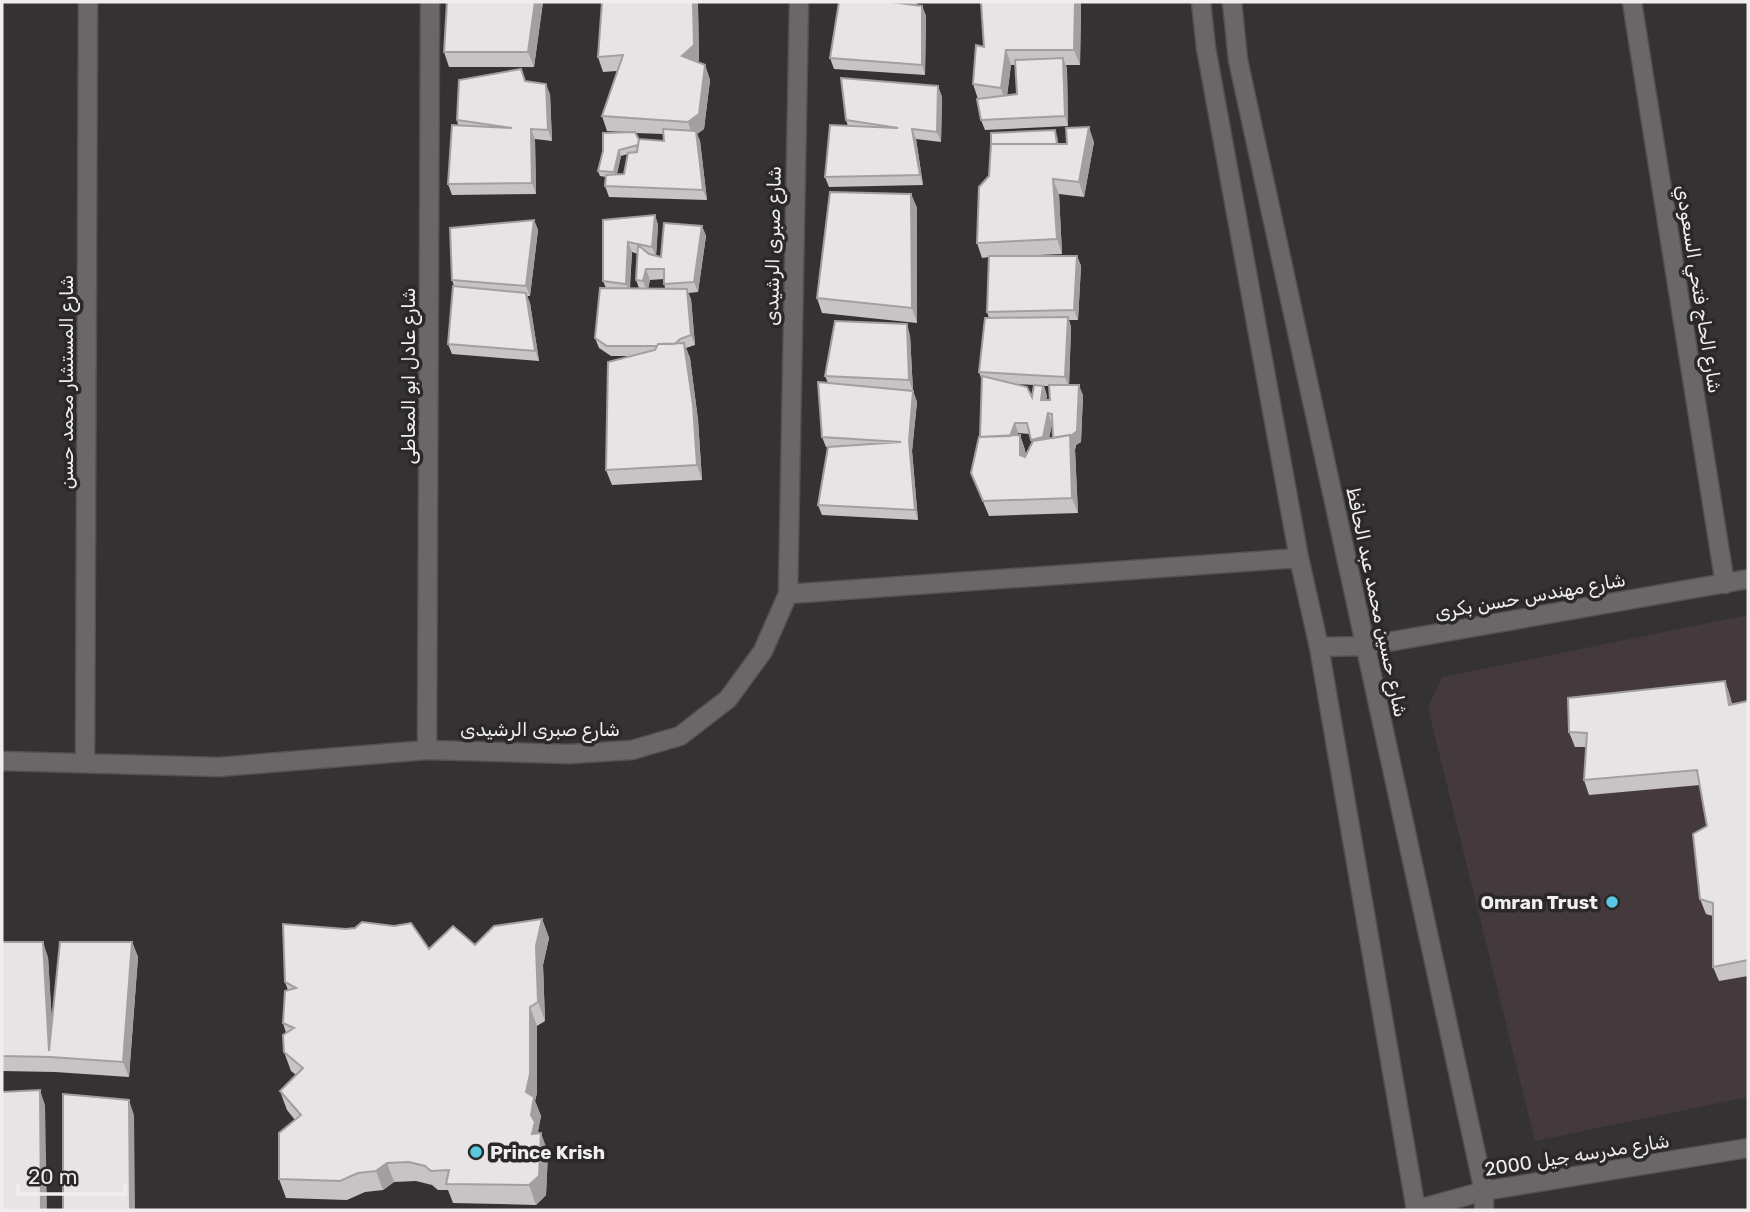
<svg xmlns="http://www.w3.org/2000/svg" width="1750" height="1212" viewBox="0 0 1750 1212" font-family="Rubik,'Noto Naskh Arabic',sans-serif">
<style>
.built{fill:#443a3d}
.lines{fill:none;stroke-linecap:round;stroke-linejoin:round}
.minor-casing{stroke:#545152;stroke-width:21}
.minor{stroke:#6a6768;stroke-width:18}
.wall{fill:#c8c3c5;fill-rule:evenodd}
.shaded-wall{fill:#a29fa0}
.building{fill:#e8e3e5;stroke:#a29fa0;stroke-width:2}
.poi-dot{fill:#57c9e2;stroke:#2b2829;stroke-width:2.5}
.labels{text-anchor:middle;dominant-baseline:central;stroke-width:7;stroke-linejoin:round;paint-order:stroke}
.street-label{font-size:19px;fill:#efedee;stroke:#2b2829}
.poi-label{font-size:19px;font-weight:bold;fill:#efedee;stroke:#2b2829;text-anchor:end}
</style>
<rect width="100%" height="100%" fill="#353233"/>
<!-- built -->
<path class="built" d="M1748 615V1097L1535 1141 1428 708 1442 677Z"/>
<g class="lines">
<defs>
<path id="minor" d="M1201 2 1206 48 1299 558 1319 647 1416 1210
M1232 2 1238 60 1484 1191V1210
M1632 2 1725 584
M788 594 1299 558
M1319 647 1365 646 1748 579
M427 750 430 2
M2 761 219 767 427 750 569 754 632 750 680 736 728 699 763 651 788 594 799 2
M85 762 88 2
M1415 1210 1484 1191 1748 1148"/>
</defs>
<!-- minor casing -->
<use href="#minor" class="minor-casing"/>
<!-- minor -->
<use href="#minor" class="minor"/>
</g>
<!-- wall -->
<path class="wall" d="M543 2 534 67H449L444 52Z
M602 2H697L698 5 699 60 697 62 705 65 710 80 704 129 697 134 700 141 707 200 609 197 605 186 606 177 600 176 598 171 627 132 607 131 602 116 617 71 603 72 598 57ZM635 133 663 134 664 141 639 140ZM628 154 624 174H617L621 156Z
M838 2H917V4L912 5 922 6 926 16 925 75 834 69 830 58 839 5Z
M1081 6 1080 65H1066L1067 69 1068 126 985 130 981 120 978 99 973 84 984 47ZM1011 65H1016L1017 94 1007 96Z
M525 81 550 94 552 141 535 139 536 194 452 195 448 184 458 125 457 120Z
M938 86 942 97 941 142 916 139 923 185 829 187 825 177 848 126 846 120Z
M1057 135 1058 144 1094 142 1084 197 1059 194 1062 254 1016 256H1077L1081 266 1078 320H1069L1071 327 1069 385 1083 395 1081 442 1076 445 1075 450 1078 513 989 516 971 473 980 437 982 381 979 372 989 318 987 312 989 257 982 258 977 243ZM1016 384 1034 385 1032 397ZM1044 386H1049L1050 400H1046L1047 396ZM1052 424 1053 438 1049 439ZM1018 433 1030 434 1032 443 1026 455 1025 450 1020 435H1018Z
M911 194 917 208V323L822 313 817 298Z
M655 215 658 225 656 256 661 257 702 226 706 236 698 292 688 293 691 299 695 345 686 348 690 358 698 420 702 480 612 485 606 470 633 356H611L599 348 595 338 606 288 603 281V220ZM632 252 638 254 636 280 639 288H630ZM664 279 665 289H648L650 280Z
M534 220 538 230 530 296H527L530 303 539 361 452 354 448 344 454 286 452 280Z
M910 335 913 391 898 390 913 391 917 402 912 451 918 520 822 515 818 505 828 447H826L822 437 828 383 825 376Z
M1725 681 1730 696 1732 704 1748 701V976L1719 981 1713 967V916L1706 914 1700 899 1707 826 1700 785 1589 795 1584 780 1586 747H1575L1569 732Z
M542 919 549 938 543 965 545 1021 537 1026V1093L535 1101 541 1116 538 1131 548 1152 546 1195 536 1205 453 1203 448 1190H438L432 1185 416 1181 394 1182 383 1190 365 1192 347 1200 286 1198 279 1179 295 1120 287 1110 280 1091 296 1075 291 1071 284 1052 286 1033 283 1023 288 990 285 982 429 949 475 945Z
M2 942 48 957 52 1022 132 942 138 957 129 1077 55 1072 2 1071Z"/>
<!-- shaded-wall -->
<path class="shaded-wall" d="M535 2H543L534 67 528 52Z
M693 2H697L698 5 699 60 687 71 682 56Z
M1075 2H1081L1080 65 1074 50Z
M922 6 926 16 925 75 922 65Z
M1006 50 1011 65 1006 103 1001 88Z
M1063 58 1067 69 1068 126 1065 116Z
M705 65 710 80 704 129 697 134 700 141 707 200 703 190 693 136 688 122Z
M546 84 550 94 552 141 548 130Z
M938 86 942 97 941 142 937 132Z
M1089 127 1094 142 1084 197 1079 182Z
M531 129 535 139 536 194 532 183Z
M912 129 916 139 923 185 920 175Z
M619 150 621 156 616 177 614 172Z
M1053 179 1059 194 1062 254 1057 239Z
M911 194 917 208V323L912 308Z
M655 215 658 225 656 257 652 247Z
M534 220 538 230 530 296 526 286Z
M702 226 706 236 698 292 694 282Z
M628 242 632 252 629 294 626 284Z
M1077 256 1081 266 1078 320 1074 310Z
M646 269 650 280 647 292 643 281Z
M687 289 691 299 695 345 691 335Z
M526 293 530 303 539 361 535 351Z
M1068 317 1071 327 1069 387 1065 377Z
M907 324 910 335 913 391 909 380Z
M684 343 690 358 698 420 702 480 697 465Z
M1079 385 1083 395 1081 442 1076 445 1075 450 1078 513 1072 498 1070 435Z
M1043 386 1047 396 1044 411 1041 400Z
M913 391 917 402 912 451 918 520 915 510 909 441Z
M1048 413 1052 424 1047 447 1043 437Z
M1015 423 1018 433 1013 448 1010 437Z
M1020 435 1025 450 1026 470 1020 455Z
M1725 681 1730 696 1735 720 1729 705Z
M542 919 549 938 543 965 545 1021 538 1002 536 946Z
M43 942 48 957 54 1057 49 1051Z
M132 942 138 957 129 1077 123 1062Z
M530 1007 537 1026V1093L535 1101 541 1116 538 1131 541 1138V1133L548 1152 546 1195 536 1205 529 1185 532 1134 531 1115 526 1092Z
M40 1090 45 1105 47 1210H41Z
M129 1100 134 1115 135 1210H130Z
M387 1163 394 1182 383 1190 376 1171Z"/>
<!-- building -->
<path class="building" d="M447 2H535L528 52H444Z
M602 2H693L694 45 682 56 705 65 699 114 688 122 602 116 623 55 598 57Z
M839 2H891L922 6V65L830 58Z
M981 2H1075L1074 50H1006L1001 88 973 84 976 45 984 47Z
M1063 58 1065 116 981 120 977 99 1017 94 1015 60Z
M521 69 525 81 546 84 548 130 531 129 532 183 448 184 452 125 512 128 457 120 459 80Z
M841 78 938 86 937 132 912 129 920 175 825 177 830 125 898 128 846 120Z
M1089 127 1079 182 1053 179 1057 239 977 243 979 187 989 176 991 144H1067L1066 128Z
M663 129 696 131 703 190 605 186 606 175 624 174 628 153 637 152 639 139 664 141Z
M1055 130 1057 144H991V133Z
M635 132 639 140 638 145 619 150 614 172 598 171 603 151V133Z
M830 192 911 194 912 308 817 298Z
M655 215 652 247 628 242 626 284 603 281V220Z
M534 220 526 286 452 280 450 228Z
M664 223 702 226 694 282 664 284V269H646L643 281 636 280 638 245 649 254 661 257Z
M989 256H1077L1074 310 987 312Z
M453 286 526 293 535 351 448 344Z
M600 288 687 289 691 335 680 339 675 344H658L657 346H607L595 338Z
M1068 317 1065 377 979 372 985 318Z
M835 321 907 324 909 380 825 376Z
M684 343 693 405 697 465 606 470 608 362 655 350 658 344Z
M982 376 1027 387 1032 397 1034 385 1043 386 1041 400H1050L1049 385H1079L1077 431 1072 435 1071 440 1070 435 1053 438 1052 414 1048 413 1043 437 1031 440 1027 423H1015L1010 436 980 437Z
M818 382 913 391 909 441 915 510 818 505 828 447 901 442 822 437Z
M1020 435V455L1025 457 1033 441 1070 435 1072 498 983 501 971 473 979 437Z
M1725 681 1729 705 1748 701V960L1713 967V903L1700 899 1693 834 1707 826 1697 770 1584 780 1587 733 1569 732 1568 698Z
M542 919 536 946 538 1002 530 1007V1074L526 1092 534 1097 531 1115 535 1122 532 1134 541 1133 539 1176 529 1185 446 1184 449 1170 431 1171 425 1166 409 1162 387 1163 376 1171 358 1173 340 1181 279 1179V1133L301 1115 280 1091 303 1068 284 1052 283 1035 294 1028 283 1023 285 991 296 988 285 982 283 924 346 929 355 928 362 922 394 926 411 923 429 949 453 926 475 945 494 926Z
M2 942H43L49 1051 60 942H132L123 1062 50 1057 2 1056Z
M40 1090 41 1210H2V1092Z
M63 1094 129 1100 130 1210H63Z"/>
<!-- markers -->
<g class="poi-dot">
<circle cx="1612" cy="902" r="7"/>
<circle cx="476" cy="1152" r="7"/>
</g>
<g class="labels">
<!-- street labels -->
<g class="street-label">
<text transform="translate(773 246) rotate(-89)">شارع صبرى الرشيدى</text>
<text transform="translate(1699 289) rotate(81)">شارع الحاج فتحي السعودي</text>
<text transform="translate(408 376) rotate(-90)">شارع عادل ابو المعاطى</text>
<text transform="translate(66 382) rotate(-90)">شارع المستشار محمد حسن</text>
<text transform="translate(1530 596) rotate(-10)">شارع مهندس حسن بكرى</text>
<text transform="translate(1377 602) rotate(78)">شارع حسين محمد عبد الحافظ</text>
<text x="540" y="729">شارع صبرى الرشيدى</text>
<text transform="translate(1577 1155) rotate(-9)">شارع مدرسه جيل 2000</text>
</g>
<!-- poi labels -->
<g class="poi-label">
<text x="1598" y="902">Omran Trust</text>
<text x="490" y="1152" text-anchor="start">Prince Krish</text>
</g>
</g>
<!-- border -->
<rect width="1750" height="1212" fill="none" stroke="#efedee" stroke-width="7"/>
<!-- scale -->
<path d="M18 1184v10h107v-10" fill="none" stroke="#efedee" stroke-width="3.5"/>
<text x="28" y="1184" font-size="21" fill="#efedee" stroke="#2b2829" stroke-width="5" paint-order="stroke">20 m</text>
</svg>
